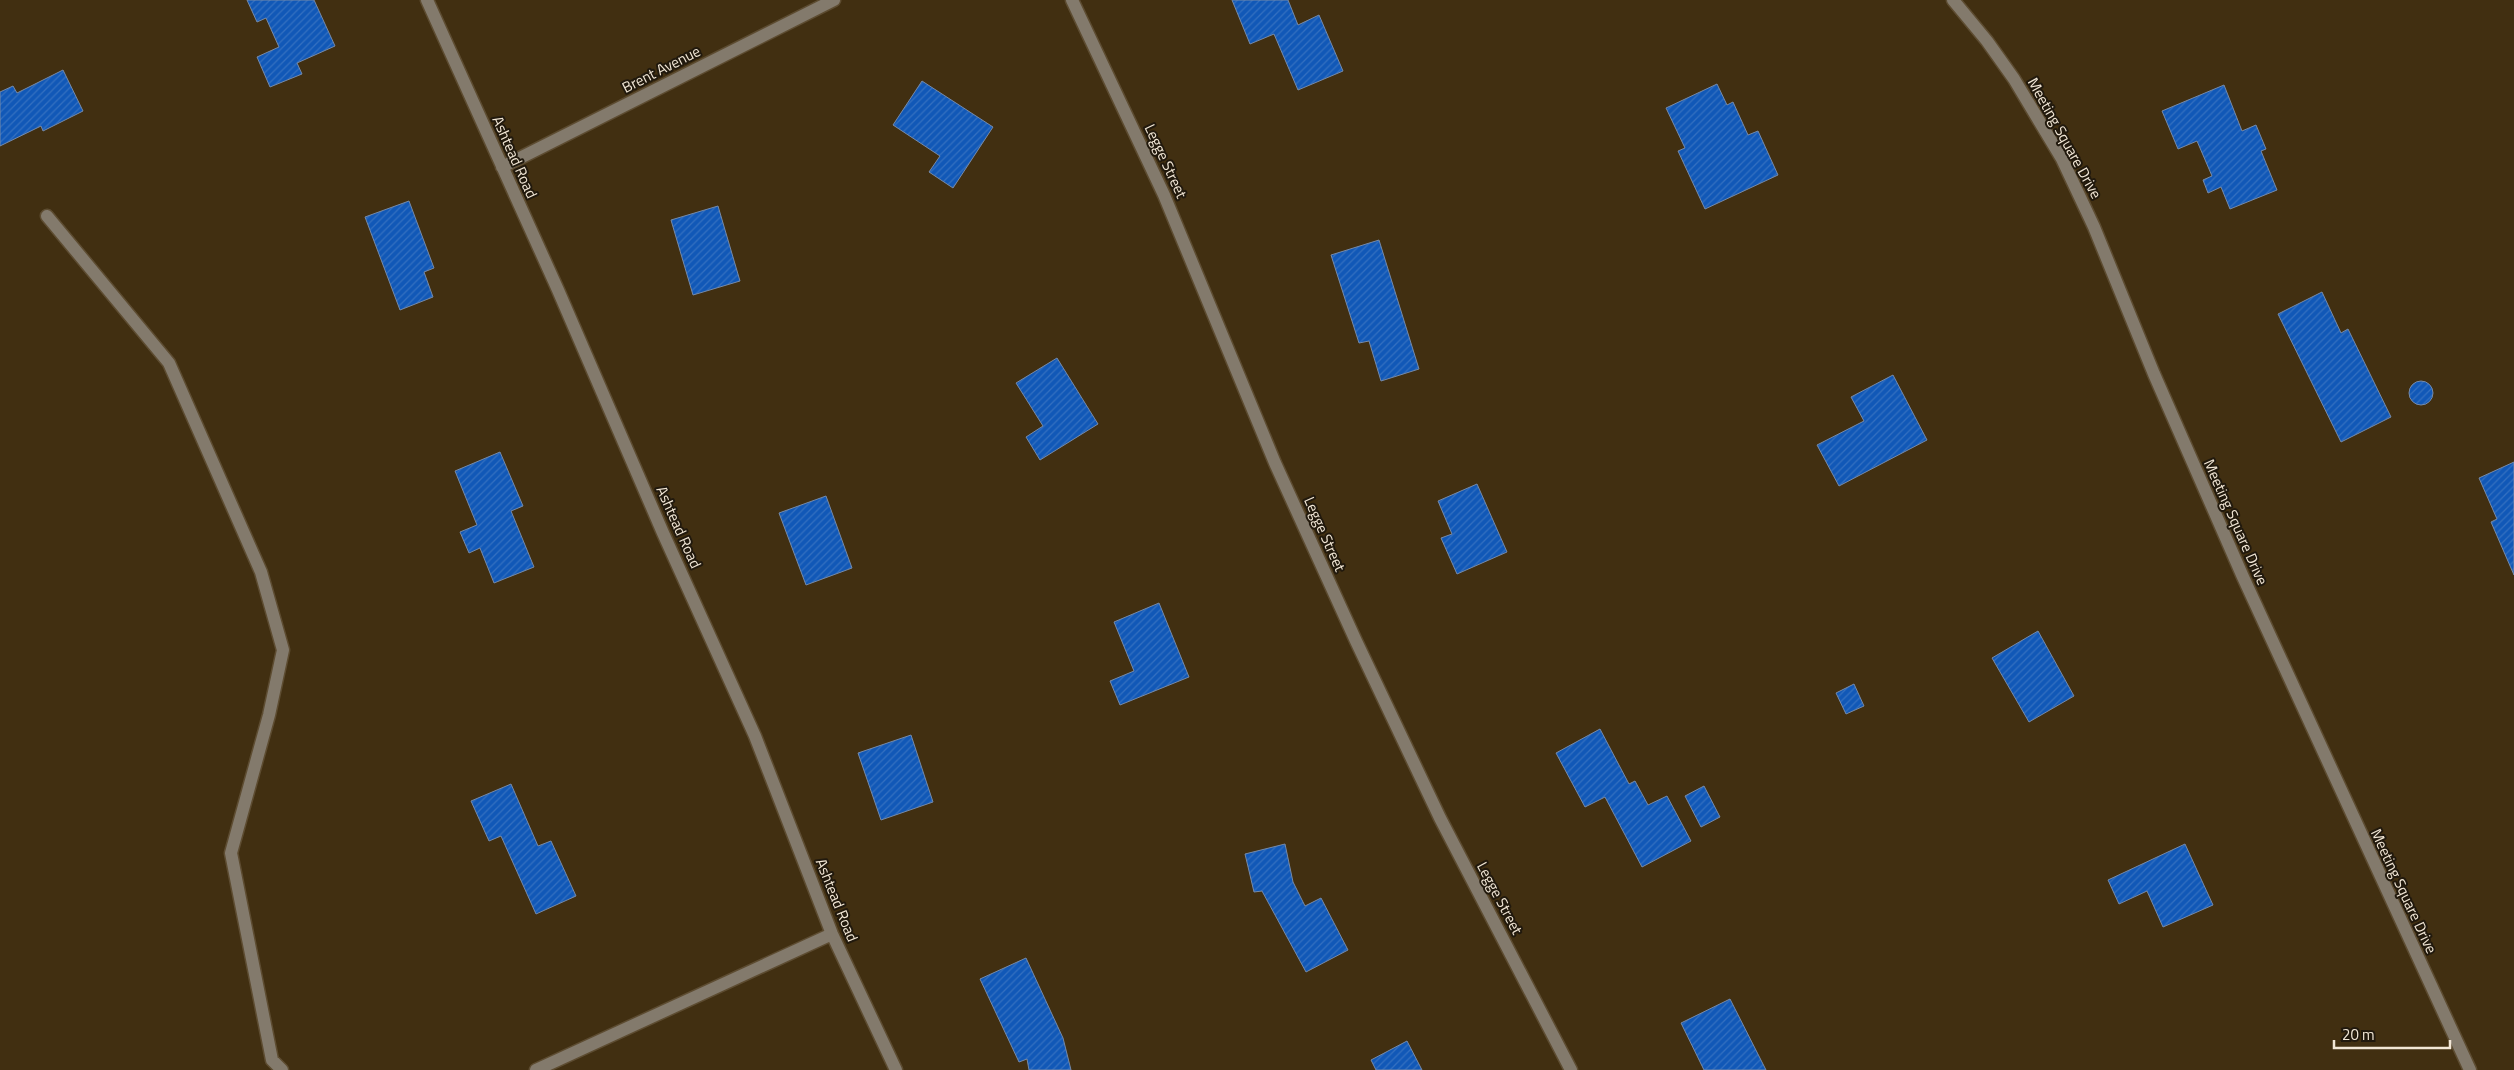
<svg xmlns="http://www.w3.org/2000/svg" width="2514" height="1070" viewBox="0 0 2514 1070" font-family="'Titillium Web',sans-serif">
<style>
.building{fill:url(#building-hatch);stroke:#768aa8}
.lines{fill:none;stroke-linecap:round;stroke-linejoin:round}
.minor-casing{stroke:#5d4c31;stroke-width:15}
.minor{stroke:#837a6c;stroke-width:12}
.labels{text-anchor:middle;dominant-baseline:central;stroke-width:4;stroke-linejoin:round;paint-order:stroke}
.street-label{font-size:15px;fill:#f2e7d6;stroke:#21190d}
</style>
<defs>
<pattern id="building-hatch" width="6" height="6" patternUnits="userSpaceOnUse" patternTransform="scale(1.25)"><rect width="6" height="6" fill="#1158b7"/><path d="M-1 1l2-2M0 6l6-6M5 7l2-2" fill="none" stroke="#3470c0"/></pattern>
</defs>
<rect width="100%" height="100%" fill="#412f11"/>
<!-- building -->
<path class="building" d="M247 0H314L335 46 297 63 302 74 270 87 257 57 279 47 266 18 257 22Z
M1232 0H1288L1298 25 1319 15 1343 71 1298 90 1274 34 1250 44Z
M63 70 83 111 43 131 41 126 0 146V92L13 86 17 93Z
M922 81 993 127 953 188 929 172 940 156 893 125Z
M1717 84 1727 105 1733 102 1748 135 1758 131 1778 175 1705 209 1678 151 1685 148 1666 108Z
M2224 85 2242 131 2256 125 2266 149 2261 151 2277 190 2230 209 2221 187 2208 193 2203 180 2212 176 2197 141 2178 149 2162 111Z
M409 201 434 268 424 272 433 297 400 310 365 217Z
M718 206 740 281 693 295 671 220Z
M1379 240 1419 369 1381 381 1369 341 1359 343 1331 255Z
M2322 292 2341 333 2348 329 2391 417 2341 442 2278 314Z
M1057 358 1098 424 1040 460 1026 437 1043 426 1016 383Z
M1893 375 1927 440 1839 486 1817 445 1864 421 1851 397Z
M2409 393a12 12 0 1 1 24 0a12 12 0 1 1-24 0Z
M500 452 523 506 511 511 534 567 494 583 480 548 469 553 460 532 477 525 455 471Z
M2514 462V575L2491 522 2497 519 2479 478Z
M1477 484 1507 552 1457 574 1441 538 1452 534 1438 501Z
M826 496 852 568 806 585 779 513Z
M1159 603 1189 677 1120 705 1110 681 1134 671 1114 622Z
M2038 631 2074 696 2029 722 1992 658Z
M1854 684 1864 706 1846 714 1836 693Z
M1600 729 1629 784 1635 781 1648 805 1667 796 1691 841 1642 867 1605 797 1585 807 1556 753Z
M911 735 933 802 881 820 858 753Z
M511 784 538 846 551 841 576 896 536 914 501 836 489 841 471 801Z
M1704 786 1720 817 1701 827 1685 796Z
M1285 844 1293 882 1305 906 1321 898 1348 950 1306 972 1262 891 1254 892 1245 854Z
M2185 844 2213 905 2163 927 2147 891 2119 904 2108 880Z
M1026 958 1063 1038 1071 1070H1029L1027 1059 1019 1062 980 979Z
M1730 999 1766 1070H1704L1681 1023Z
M1407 1041 1422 1070H1376L1371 1060Z"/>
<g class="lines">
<defs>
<path id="minor" d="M427 0 558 290 663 533 755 736 832 934 896 1070
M1072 0 1164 195 1275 463 1356 641 1440 818 1571 1070
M1953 0 1987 41 2014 79 2062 159 2094 227 2154 374 2243 577 2470 1070
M502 167 834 0
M47 216 169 363 261 572 283 650 269 715 231 853 272 1060 282 1070
M536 1070 832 934"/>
</defs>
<!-- minor casing -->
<use href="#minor" class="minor-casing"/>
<!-- minor -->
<use href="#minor" class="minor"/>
</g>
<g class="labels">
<!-- street labels -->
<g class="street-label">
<text transform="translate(661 69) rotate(-27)">Brent Avenue</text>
<text transform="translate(2065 138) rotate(61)">Meeting Square Drive</text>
<text transform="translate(515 157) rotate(66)">Ashtead Road</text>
<text transform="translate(1166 161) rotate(65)">Legge Street</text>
<text transform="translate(2236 522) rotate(66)">Meeting Square Drive</text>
<text transform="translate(679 527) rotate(66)">Ashtead Road</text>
<text transform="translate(1325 534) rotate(66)">Legge Street</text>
<text transform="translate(2404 891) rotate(65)">Meeting Square Drive</text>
<text transform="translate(1500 898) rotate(62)">Legge Street</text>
<text transform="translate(837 900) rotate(68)">Ashtead Road</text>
</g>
</g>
<!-- scale -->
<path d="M2334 1040v8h116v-8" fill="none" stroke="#f2e7d6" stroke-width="2.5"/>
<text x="2342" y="1040" font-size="15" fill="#f2e7d6" stroke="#21190d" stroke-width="4" paint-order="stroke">20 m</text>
</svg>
